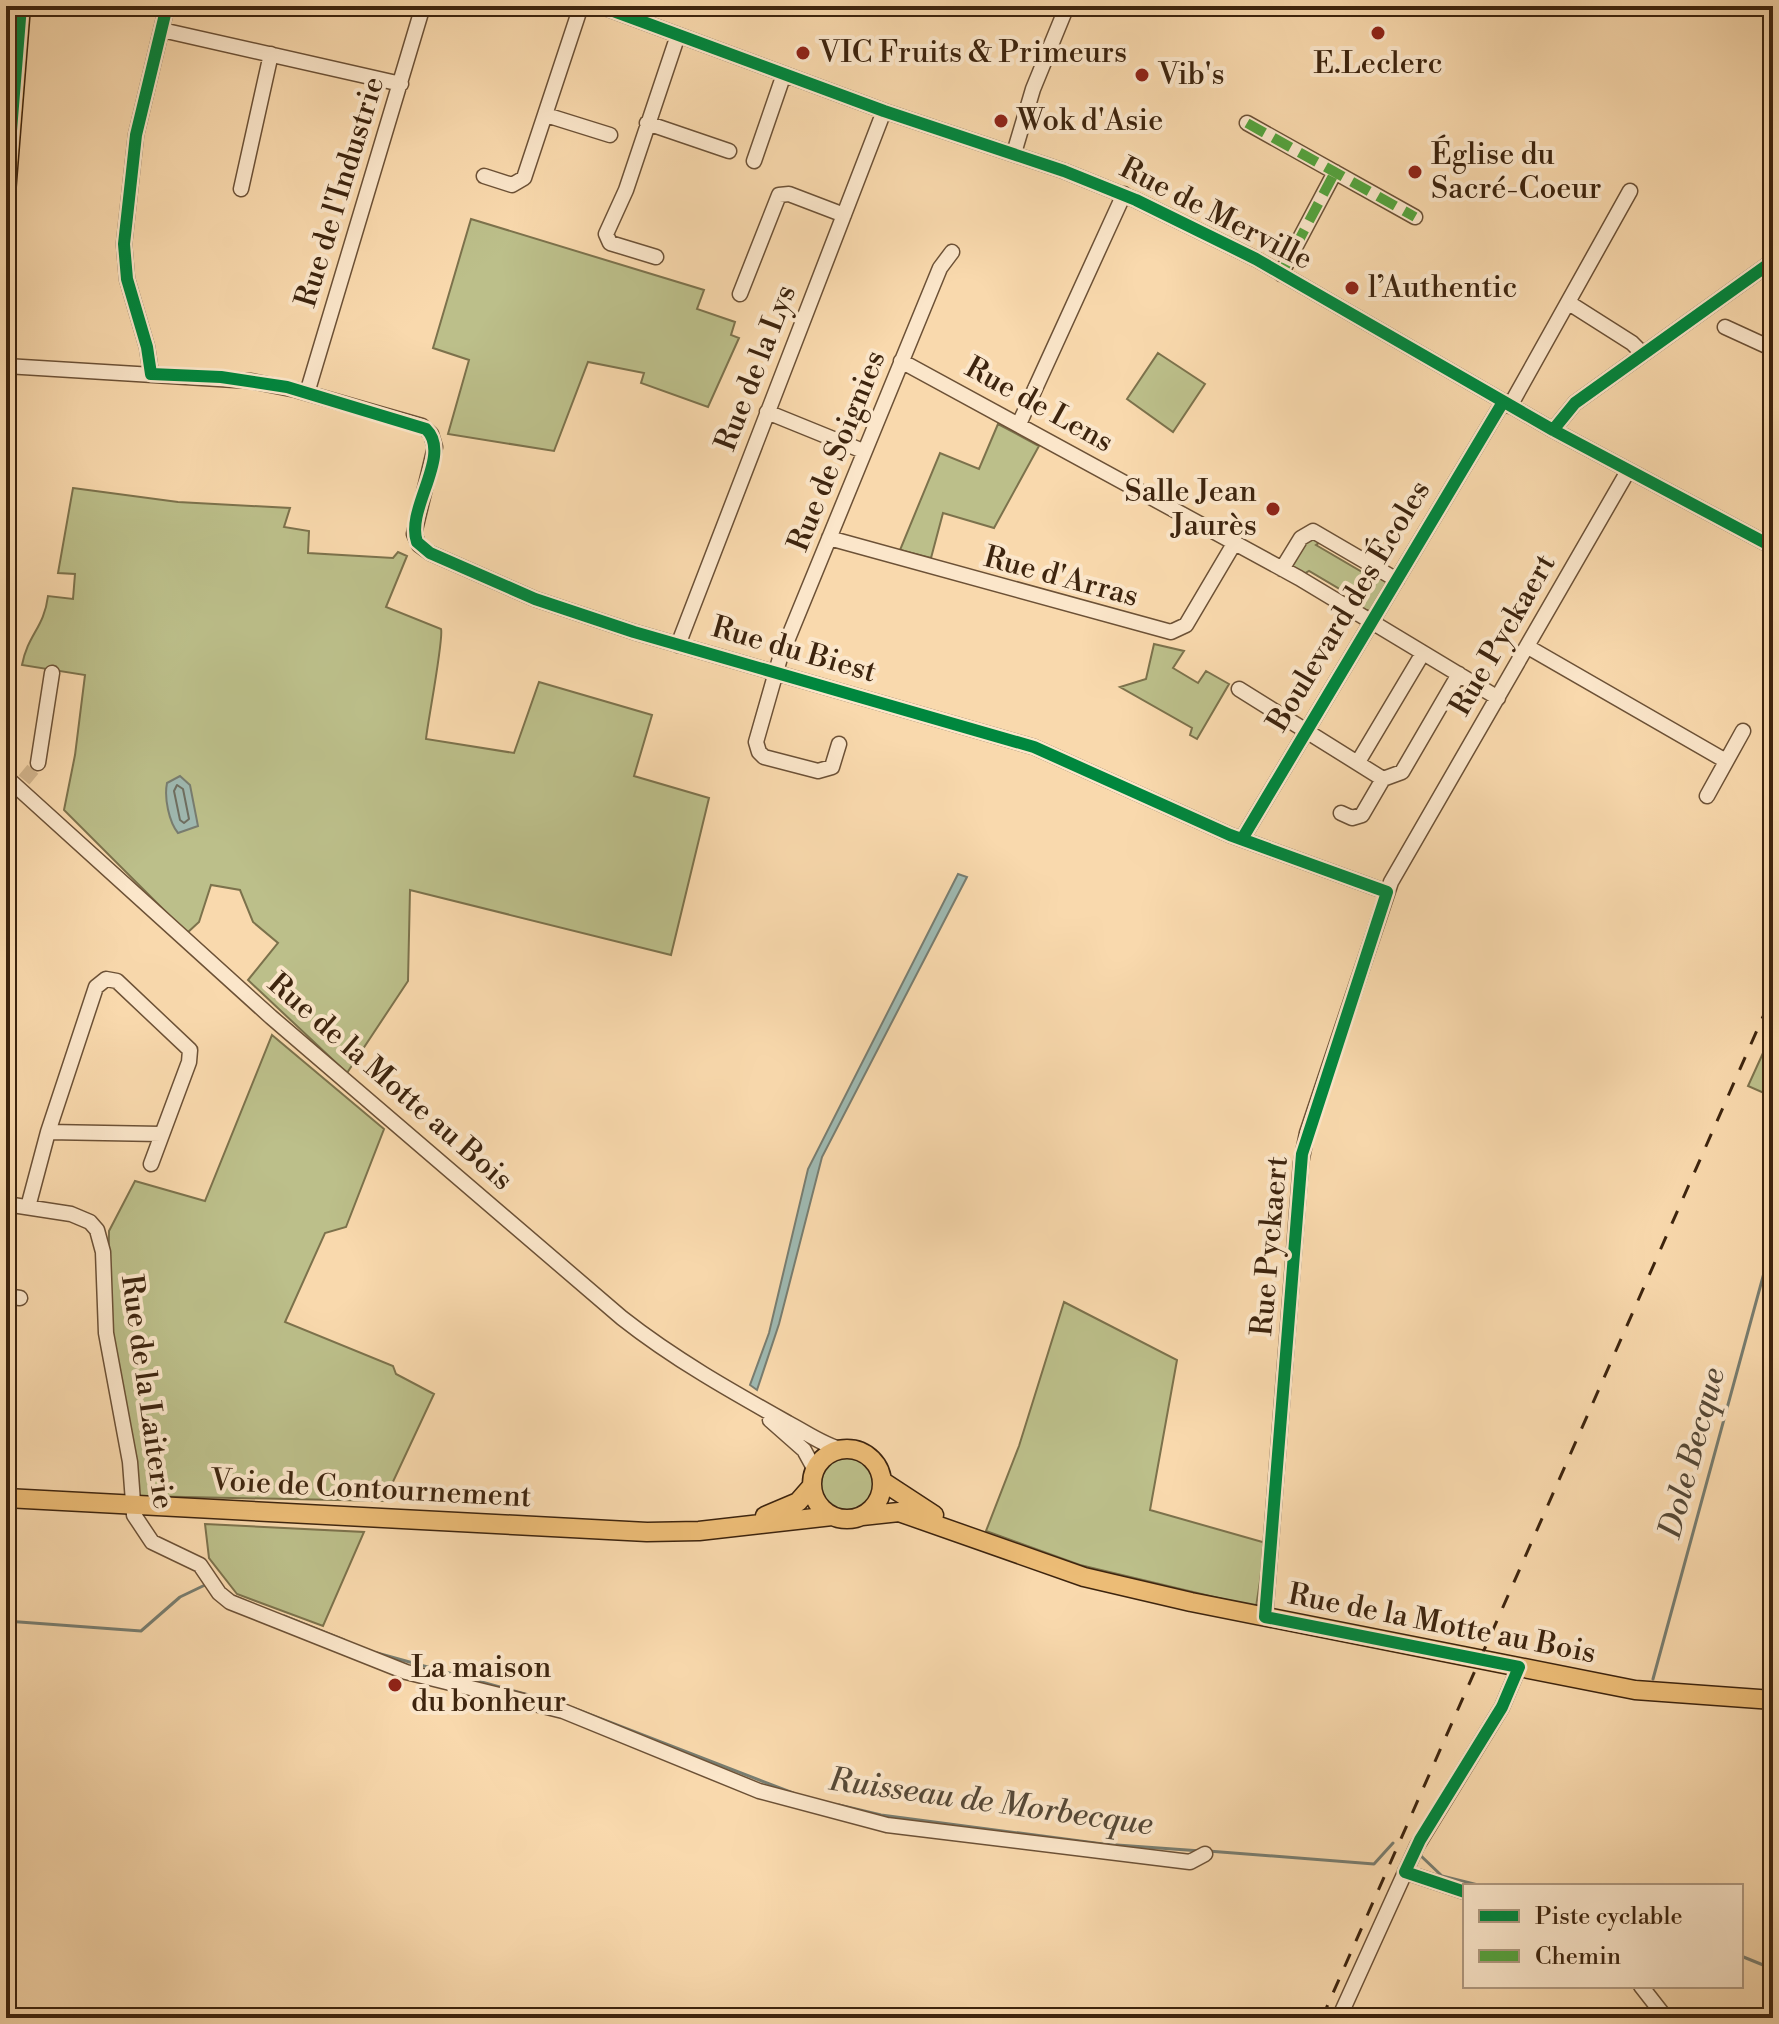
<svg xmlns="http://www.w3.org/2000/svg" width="1779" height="2024" viewBox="0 0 1779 2024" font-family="'Libre Bodoni',serif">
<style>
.green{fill:#bcbf8a;stroke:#7c724c;stroke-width:2}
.water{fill:#9fb9b1;stroke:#787d70;stroke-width:2}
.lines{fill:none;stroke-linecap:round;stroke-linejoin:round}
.shore{stroke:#6e6e60;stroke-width:2}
.stream{stroke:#787d70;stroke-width:3}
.minor-tunnel{stroke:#d3b58d;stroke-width:14;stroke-dasharray:14 7;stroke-linecap:butt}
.minor-casing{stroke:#6c5136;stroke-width:17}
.major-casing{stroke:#3d240e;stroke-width:21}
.minor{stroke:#fbe6ca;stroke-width:14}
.major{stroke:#ecbc76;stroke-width:18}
.rail{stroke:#3d240e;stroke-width:3;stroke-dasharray:14 14;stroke-linecap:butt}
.quiet{stroke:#54a33e;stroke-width:10;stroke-dasharray:20 10;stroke-linecap:butt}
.cycleway-casing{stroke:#fbe6ca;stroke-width:17}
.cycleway{stroke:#00873e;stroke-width:12}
.poi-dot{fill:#8f2418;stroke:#fbe6ca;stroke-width:3}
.labels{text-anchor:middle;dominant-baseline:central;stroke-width:8;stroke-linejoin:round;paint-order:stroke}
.poi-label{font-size:30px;fill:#3d240e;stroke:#fbe6ca;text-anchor:start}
.street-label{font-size:30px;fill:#3d240e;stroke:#fbe6ca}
.water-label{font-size:32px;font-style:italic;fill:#564937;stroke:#fbe6ca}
</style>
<rect width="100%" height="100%" fill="#f9d9ad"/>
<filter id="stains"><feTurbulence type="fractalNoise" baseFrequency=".0025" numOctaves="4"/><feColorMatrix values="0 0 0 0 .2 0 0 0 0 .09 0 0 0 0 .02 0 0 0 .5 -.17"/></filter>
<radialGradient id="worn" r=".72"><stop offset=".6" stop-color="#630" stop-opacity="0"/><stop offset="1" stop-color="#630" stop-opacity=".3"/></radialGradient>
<!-- green -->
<path class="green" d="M471 219 704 290 697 309 735 322 731 335 739 338 708 407 641 383 644 373 588 362 554 451 448 434 469 360 433 348Z
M1158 353 1205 384 1173 432 1127 399Z
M998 424 1039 446 994 528 943 513 931 558 900 550 940 453 979 469Z
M73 488 178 502 290 508 284 527 309 531 308 553 393 558 398 552 407 556 386 607 441 629C444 638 428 720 426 739L514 753 539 682 652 715 634 776 709 798 671 955 410 890 408 981 347 1073 248 980 278 943 253 922 240 890 211 885 199 922 187 933 64 810 75 755 85 675 22 665C28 634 44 628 48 596L73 599 75 574 58 573Z
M1307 537 1323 540 1316 545 1364 573 1371 569 1386 580V586L1371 611 1357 608 1363 603 1309 571 1302 575 1291 567Z
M1154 644 1184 651 1173 668 1198 683 1206 671 1229 684 1197 739 1190 735 1192 728 1120 687 1146 679Z
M1773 1031V1097L1748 1086Z
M272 1035 384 1129 346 1227 325 1233 285 1322 393 1366 396 1374 434 1394 384 1501 139 1496 108 1313 109 1231 135 1181 205 1201Z
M1064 1302 1177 1360 1150 1510 1266 1543 1256 1607 1080 1565 986 1531 1019 1446Z
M818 1485a29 29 0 1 1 58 0a29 29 0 1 1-58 0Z
M205 1524 364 1532 323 1626 237 1594 209 1558Z"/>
<!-- water -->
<path class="water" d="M180 776 190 785 198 826 178 833C169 822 164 798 167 783Z
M958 874 967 877 822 1157 779 1324 757 1390 750 1385 769 1333 808 1169Z"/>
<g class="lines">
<!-- shore -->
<path class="shore" d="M177 785 183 789 189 819 184 823 180 820 174 791Z"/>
<!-- stream -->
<path class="stream" d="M284 1616 344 1640
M6 1621 141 1631 180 1597 205 1585
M377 1653 558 1703
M1653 1679 1773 1240
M573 1708 793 1793
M839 1805 881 1815 1103 1844 1201 1851
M1208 1851 1374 1864 1393 1843
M1420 1855 1442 1876 1482 1886
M1741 1956 1773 1969"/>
<!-- minor-tunnel -->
<path class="minor-tunnel" d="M24 780 38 763"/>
<defs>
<path id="minor" d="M600 6 884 111 1064 171 1136 200 1256 259 1553 430 1773 547
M1762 6 1773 11
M162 30 401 84
M546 115 610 135
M647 123 729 151
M1247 123 1415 217
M1014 153 1033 89 1067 6
M754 161 784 74
M484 176 512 185 524 178 581 6
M241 189 271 54
M656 257 610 243 606 234 626 190 678 35
M1281 274 1335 172
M740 294 779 195 789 194 844 215
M1569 303 1632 343 1643 354
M1725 327 1773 349
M901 361 1299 578 1498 698
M6 366 251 381 296 390 422 426 431 434 435 447 414 534 419 545 430 553 535 599 634 632 1034 747 1230 835 1387 892
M151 374 147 347 127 279 124 244 136 135 167 6
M307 393 423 6
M1510 406 1630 191
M767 412 863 451
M1019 424 1124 194
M1553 430 1575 403 1773 261
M829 538 1171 632 1186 625 1235 542
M1282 569 1301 538 1313 531 1397 580
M678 645 884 111
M1528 647 1726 761
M1239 689 1383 779
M839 744 832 767 818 771 764 757 759 752 756 742 780 658 940 268 952 252
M1358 762 1423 653
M38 763 52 673
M6 777 271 1017 622 1318C674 1359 731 1391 788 1423 807 1433 823 1445 843 1450
M1707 796 1743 731
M1341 813 1352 818 1362 815 1383 779 1402 772 1459 674
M1242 839 1503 402
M48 1132 161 1134
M6 1204 71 1214 90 1222 97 1230 103 1252 106 1333 130 1462 134 1515 152 1542 200 1565 219 1593 230 1602 406 1672 563 1711 759 1791 887 1825 1190 1862 1205 1854
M28 1207 48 1132 96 987 106 979 117 981 190 1050 189 1062 151 1164
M6 1296 20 1298
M770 1420 804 1450 815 1470
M1265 1617 1301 1163 1307 1133 1391 882 1628 471
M1405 1872 1465 1892
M1641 1986 1666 2018
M1339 2018 1417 1846 1502 1707 1519 1667"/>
<path id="major" d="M6 193 21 6
M812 1484a35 35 0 1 1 70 0a35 35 0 1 1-70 0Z
M882 1481 934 1515
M6 1498 647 1532 699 1531 832 1516
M765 1516 798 1502 812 1486
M862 1516 899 1512 1084 1577 1191 1602 1635 1690 1773 1700"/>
</defs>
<!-- minor casing -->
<use href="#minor" class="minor-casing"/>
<!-- major casing -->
<use href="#major" class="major-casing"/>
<!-- minor -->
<use href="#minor" class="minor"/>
<!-- major -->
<use href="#major" class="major"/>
<!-- rail -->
<path class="rail" d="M1322 2018 1773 994"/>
<!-- quiet -->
<path class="quiet" d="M1247 123 1415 217
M1281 274 1335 172"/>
<defs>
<path id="cycleway" d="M167 6 136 135 124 244 127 279 147 347 151 374 221 377 287 387 426 429C453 455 405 509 417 542L430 553 535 599 634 632 1034 747 1230 835 1387 892 1302 1154 1265 1617 1519 1667 1502 1707 1420 1840 1405 1872 1465 1892
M600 6 884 111 1064 171 1136 200 1256 259 1553 430 1773 547
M6 193 21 6
M1553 430 1575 403 1773 261
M1242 839 1503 402"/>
</defs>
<!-- cycleway casing -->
<use href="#cycleway" class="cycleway-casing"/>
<!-- cycleway -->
<use href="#cycleway" class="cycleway"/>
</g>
<!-- markers -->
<g class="poi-dot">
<circle cx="1378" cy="33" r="8"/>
<circle cx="803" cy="53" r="8"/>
<circle cx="1142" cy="75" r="8"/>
<circle cx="1001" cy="121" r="8"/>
<circle cx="1415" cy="172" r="8"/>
<circle cx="1352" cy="288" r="8"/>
<circle cx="1273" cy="509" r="8"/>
<circle cx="395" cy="1685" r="8"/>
</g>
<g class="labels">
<!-- poi labels -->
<g class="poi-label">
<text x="819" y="53">VIC Fruits &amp; Primeurs</text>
<text x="1378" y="64" text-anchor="middle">E.Leclerc</text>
<text x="1158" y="75">Vib's</text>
<text x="1017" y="121">Wok d'Asie</text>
<text x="1431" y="155">Église du<tspan x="1431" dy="34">Sacré-Coeur</tspan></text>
<text x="1368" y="288">l’Authentic</text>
<text x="1257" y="492" text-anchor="end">Salle Jean<tspan x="1257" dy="34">Jaurès</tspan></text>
<text x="411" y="1668">La maison<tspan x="411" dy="34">du bonheur</tspan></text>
</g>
<!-- street labels -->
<g class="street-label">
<text transform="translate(340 192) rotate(-73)">Rue de l'Industrie</text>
<text transform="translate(1216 214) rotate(27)">Rue de Merville</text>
<text transform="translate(756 368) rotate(-69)">Rue de la Lys</text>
<text transform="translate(1039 405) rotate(29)">Rue de Lens</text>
<text transform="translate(837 451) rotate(-68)">Rue de Soignies</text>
<text transform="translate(1061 577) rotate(15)">Rue d'Arras</text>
<text transform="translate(1349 606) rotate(-59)">Boulevard des Écoles</text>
<text transform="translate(1503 635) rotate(-60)">Rue Pyckaert</text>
<text transform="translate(794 650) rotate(16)">Rue du Biest</text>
<text transform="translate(390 1082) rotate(41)">Rue de la Motte au Bois</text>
<text transform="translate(1270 1246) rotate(-85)">Rue Pyckaert</text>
<text transform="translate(147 1392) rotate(82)">Rue de la Laiterie</text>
<text transform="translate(371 1489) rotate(3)">Voie de Contournement</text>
<text transform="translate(1442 1624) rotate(11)">Rue de la Motte au Bois</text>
</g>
<!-- water labels -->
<g class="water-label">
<text transform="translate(1692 1453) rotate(-75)">Dole Becque</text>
<text transform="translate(991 1802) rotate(8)">Ruisseau de Morbecque</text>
</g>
</g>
<!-- margin -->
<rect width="1779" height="2024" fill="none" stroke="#f9d9ad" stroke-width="32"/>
<rect x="8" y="8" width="1763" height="2008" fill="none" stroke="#3d240e" stroke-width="4"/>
<rect x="16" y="16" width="1747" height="1992" fill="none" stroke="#3d240e" stroke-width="2"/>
<!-- legend -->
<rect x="1463" y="1884" width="280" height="104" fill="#fbe6ca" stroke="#af987f" stroke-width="2"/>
<rect x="1479" y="1910" width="40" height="12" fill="#00873e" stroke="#af987f" stroke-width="2"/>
<text x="1535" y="1924" font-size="24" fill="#3d240e">Piste cyclable</text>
<rect x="1479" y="1950" width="40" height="12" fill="#54a33e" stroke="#af987f" stroke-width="2"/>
<text x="1535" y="1964" font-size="24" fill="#3d240e">Chemin</text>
<rect width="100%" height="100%" filter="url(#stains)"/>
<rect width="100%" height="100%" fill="url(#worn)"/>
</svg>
